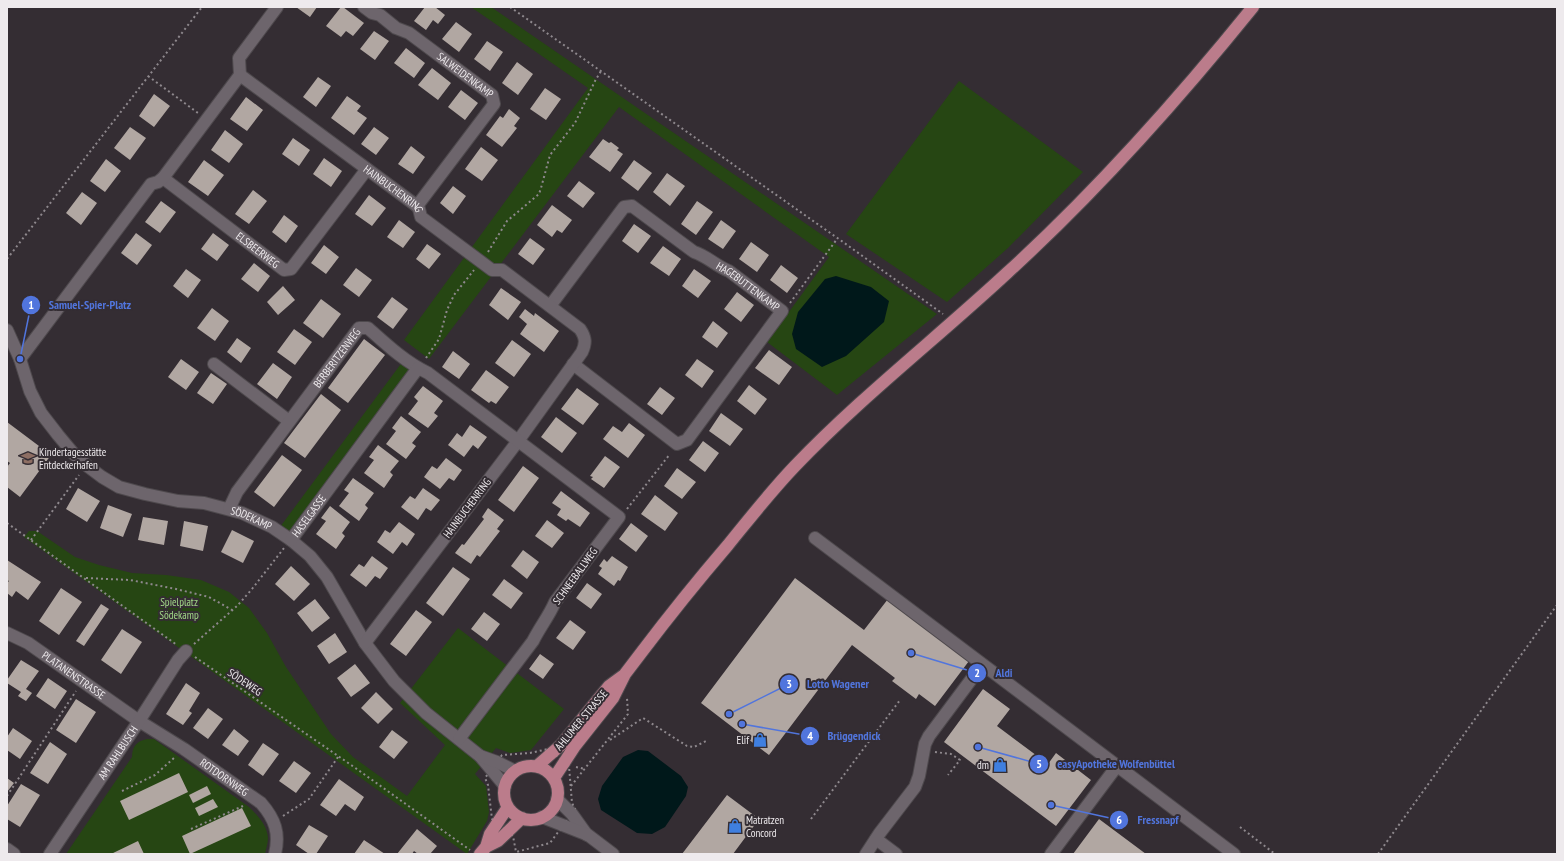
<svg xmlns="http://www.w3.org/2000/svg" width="1564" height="861" viewBox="0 0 1564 861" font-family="'PT Sans Narrow',sans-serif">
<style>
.green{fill:#264613}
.water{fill:#00181a}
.building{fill:#b1a7a2}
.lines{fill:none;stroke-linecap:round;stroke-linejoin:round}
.minor-casing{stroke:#4e494d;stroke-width:14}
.major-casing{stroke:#4e494d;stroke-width:14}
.path{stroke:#8e888d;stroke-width:2;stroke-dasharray:2 3;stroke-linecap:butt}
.minor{stroke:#6d656c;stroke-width:12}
.major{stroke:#bb7c8b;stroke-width:12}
.labels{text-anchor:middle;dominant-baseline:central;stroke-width:4;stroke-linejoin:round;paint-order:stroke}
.street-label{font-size:11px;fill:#eeeaed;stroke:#342d33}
.poi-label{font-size:11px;fill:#eeeaed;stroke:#342d33;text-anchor:start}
.park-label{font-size:11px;fill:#a2d988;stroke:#342d33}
.leader{fill:none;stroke:#5175dd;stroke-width:1.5}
.callout-dot{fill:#5175dd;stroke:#342d33;stroke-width:1.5}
.mark-label{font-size:12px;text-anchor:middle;font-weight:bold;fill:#fff}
.callout-label{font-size:12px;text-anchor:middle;font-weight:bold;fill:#5175dd;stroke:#342d33;stroke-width:4;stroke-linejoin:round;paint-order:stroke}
</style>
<rect width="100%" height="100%" fill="#342d33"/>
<!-- green -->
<path class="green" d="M471 7H491L937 314 837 395 767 342 829 257 619 107 429 359 404 340 588 88Z
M959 81 1083 172 1008 248 947 302 846 234Z
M406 357 418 366 290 534 280 527Z
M29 531H37L75 557 99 565 132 573 166 575 201 580 229 592 249 608 267 633 286 667 331 734 353 757 407 796 445 745 400 703 458 628 564 709 531 750 510 753 496 748 475 774 486 786 489 812 487 821 467 854 24 537Z
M147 739H154L249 807C258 816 267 825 268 838 268 843 266 849 265 854H66L132 757C132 746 137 741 147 739Z"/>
<!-- water -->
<path class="water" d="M836 276 871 287 889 301 884 322 846 356 822 367 796 349 792 334 798 312 825 279Z
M638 750 648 751 681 776 688 787 686 796 665 827 652 834 637 833 601 810 598 799 602 786 623 757Z"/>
<!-- building -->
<path class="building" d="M296 7H317L310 17Z
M341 7H343L364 23 353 36 346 31 341 37 326 26Z
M425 7H435L445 15 438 24 433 20 426 30 414 21Z
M456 22 472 34 459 52 442 39Z
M374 31 389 41 375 60 360 49Z
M487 41 503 52 490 71 474 59Z
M406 48 425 63 414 78 394 63Z
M517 62 533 74 518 95 502 83Z
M432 68 451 83 438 100 418 85Z
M318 77 331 86 316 107 303 97Z
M545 88 561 99 546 120 530 109Z
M461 90 478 103 465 120 448 107Z
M154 94 170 106 154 127 139 116Z
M347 96 361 106 357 111 367 118 354 135 331 118Z
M246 97 263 110 247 131 230 119Z
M509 109 520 118 514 126 517 128 502 147 486 135 500 116 503 118Z
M130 127 146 138 130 160 114 148Z
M374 127 389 138 376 155 361 144Z
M225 130 243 144 229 163 211 150Z
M293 138 310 150 299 166 282 154Z
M603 139 609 143 611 142 619 148 617 150 623 154 610 172 589 157Z
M411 146 425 157 413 174 398 164Z
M481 147 498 160 482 181 465 169Z
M324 158 342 171 331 187 313 174Z
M106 159 121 171 105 192 90 181Z
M204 160 224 175 208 196 188 182Z
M634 160 652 173 638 191 621 178Z
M667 173 685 186 670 206 653 192Z
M579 181 595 193 583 208 567 196Z
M453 186 466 196 453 214 440 203Z
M253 190 267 201 249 224 235 214Z
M82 192 97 203 81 225 66 213Z
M369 195 386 208 372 226 355 214Z
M161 201 176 212 160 233 145 222Z
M697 201 713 212 696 235 681 224Z
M552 205 572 220 562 233 557 230 552 237 537 225Z
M284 215 298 226 286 243 272 232Z
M399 220 415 232 403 248 387 237Z
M721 220 736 231 723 249 708 239Z
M634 224 651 236 638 253 622 241Z
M136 233 152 245 137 265 121 253Z
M213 233 229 245 217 261 201 249Z
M530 238 545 249 533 265 518 254Z
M751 242 769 255 757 272 739 259Z
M427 244 441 254 429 269 416 259Z
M324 245 339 257 326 274 311 263Z
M663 246 681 259 669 276 650 263Z
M254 263 270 276 258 292 241 279Z
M781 265 798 278 787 293 770 280Z
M356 268 372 280 359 297 343 285Z
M186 269 201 280 188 298 173 286Z
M694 269 711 281 698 298 682 286Z
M283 286 295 300 278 315 267 302Z
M501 288 521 302 508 320 489 305Z
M737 292 754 305 741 322 724 309Z
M392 297 408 309 393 329 377 317Z
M321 299 341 314 323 338 303 323Z
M212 308 229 321 215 341 197 328Z
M525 309 534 316 535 313 559 331 544 352 520 334 527 324 519 317Z
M713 321 728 333 717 348 702 337Z
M294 329 312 342 295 365 277 352Z
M237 338 251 348 241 363 227 352Z
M364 339 385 355 348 403 328 388Z
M512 340 531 354 514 377 495 363Z
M769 350 792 367 779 385 755 368Z
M453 351 470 364 459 379 442 367Z
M181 359 199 372 186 390 168 377Z
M697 359 714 371 702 388 685 375Z
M273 363 292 377 277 399 257 384Z
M486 370 509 387 496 404 491 401 489 403 471 390Z
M211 373 227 384 213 404 197 393Z
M749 385 767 399 755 415 737 401Z
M423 386 443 401 434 413 438 416 428 428 408 414 418 401 414 397Z
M660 387 675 398 662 415 647 404Z
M577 388 599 404 583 425 561 409Z
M321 394 341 410 305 458 284 443Z
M721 413 743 429 730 446 709 431Z
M401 416 421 432 412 443 416 446 406 459 386 444 396 431 392 428Z
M556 417 577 433 562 453 541 437Z
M7 422 51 455 20 497 7 487V467L10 463 7 461Z
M629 423 645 435 628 458 603 439 613 426 622 432Z
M470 425 487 437 478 449 473 445 464 457 448 445 457 433 462 437Z
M703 441 719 453 705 472 689 460Z
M378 445 399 461 390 472 393 475 384 488 364 473 374 460 369 457Z
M282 455 302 470 274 507 254 492Z
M605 456 620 467 604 488 591 479 593 477 590 476Z
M446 458 462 470 454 481 449 478 440 489 424 477 432 466 437 469Z
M523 466 539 478 514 512 498 500Z
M677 468 696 482 682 499 664 486Z
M353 478 374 493 365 505 368 508 359 521 339 506 349 493 344 490Z
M78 488 100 501 87 522 66 509Z
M423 488 440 500 431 511 426 508 418 520 401 507 410 496 415 499Z
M561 491 590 513 580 527 568 519 566 521 557 515 561 509 552 503Z
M655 495 678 513 665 531 641 514Z
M108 505 132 514 123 537 100 528Z
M330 506 350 522 342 533 345 536 336 549 316 534 326 521 321 518Z
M488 508 504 520 497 529 500 531 493 540 480 557 477 555 471 564 455 553 462 544 464 545 484 519 482 517Z
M143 517 168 521 164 545 138 540Z
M547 520 564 533 552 548 535 536Z
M184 521 208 526 203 551 180 546Z
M399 522 415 534 407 546 402 542 393 554 377 542 385 530 390 533Z
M631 523 648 536 636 552 619 539Z
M232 530 254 541 243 563 221 552Z
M523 550 539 562 527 579 511 566Z
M372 556 388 568 380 579 375 576 366 587 350 575 359 564 364 567Z
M612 556 628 567 620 581 618 580 614 586 598 574 602 568 599 566 604 559 607 562Z
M7 560 41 582 28 600 16 591 12 597 7 593V583L9 581 7 580Z
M291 566 310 584 294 601 275 584Z
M453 567 470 579 443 616 426 603Z
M795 578 864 630 888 599 969 661 935 706 919 694 916 699 892 681 895 678 852 645 769 755 701 703Z
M504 579 523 593 511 609 492 595Z
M587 583 602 594 591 609 576 598Z
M61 588 82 602 59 635 39 621Z
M315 599 330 618 312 632 297 613Z
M101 604 109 609 84 646 76 641Z
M416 610 432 622 406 656 390 644Z
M484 612 500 624 487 641 471 629Z
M570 620 586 632 573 650 556 638Z
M122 629 142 642 121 674 101 660Z
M335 633 347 652 329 664 317 646Z
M540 654 554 664 543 679 529 669Z
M21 660 39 671 26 689 32 693 26 701 18 696 21 692 7 683V680Z
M355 664 370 683 351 697 337 678Z
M48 678 67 691 55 709 36 696Z
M186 683 200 693 189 711 192 713 183 725 166 714Z
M983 689 1010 709 997 726 1048 764 1056 753 1091 780 1056 826 944 742Z
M376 692 393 709 378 724 361 708Z
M76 699 96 712 76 743 56 730Z
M208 708 223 719 208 739 193 728Z
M13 728 32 741 20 759 7 750V737Z
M234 729 249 741 238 756 222 745Z
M392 730 408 742 394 759 379 747Z
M50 742 67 754 48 784 30 773Z
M263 743 279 754 263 776 248 765Z
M294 761 311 773 296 793 279 781Z
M179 773 188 792 129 820 120 801Z
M7 778 14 783 7 792Z
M339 779 364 797 355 811 345 804 336 816 320 805Z
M21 784 40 795 20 827 7 819V806Z
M207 786 211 794 193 803 189 795Z
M727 795 759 819 733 854H682Z
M213 799 218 807 199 816 195 808Z
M242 808 251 826 190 854 182 836Z
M1099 819 1146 854H1073Z
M309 825 328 836 316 854H309L296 845Z
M417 829 437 846 430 854H418L414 851 412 854H397Z
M364 840 385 854H354Z
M138 841 144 854H111Z"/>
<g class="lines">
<defs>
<g id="minor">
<path id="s1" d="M364 7 372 13 380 15 396 28 409 33 492 95 494 104 417 206"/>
<path d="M240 75 239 58 277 7"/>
<path id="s2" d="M163 178 284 270 291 269 367 169"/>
<path id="s3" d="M550 306 624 207 632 206 694 252C707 256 716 266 729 271L782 311 687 440 677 444 573 364"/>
<path id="s4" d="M7 330 20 359 30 391 41 413 58 435 73 453 86 465 102 477 119 487 145 494 178 501 204 503 242 513 272 527 291 540 310 556 327 577 365 643 394 681 426 713 480 756 505 786"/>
<path id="s5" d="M20 359 151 184 158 182 163 178 240 75 417 206 419 209 421 217 492 270H502L580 329C586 338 586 343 582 352L518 441 365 643"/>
<path d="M214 364 289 421"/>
<path id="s6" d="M229 509 237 492 359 328H368C387 345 405 362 428 373L619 517 555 602C549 616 540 627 533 641L459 739"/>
<path d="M815 538 1234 854"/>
<path id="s7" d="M291 540 418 368"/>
<path id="s8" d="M7 633 28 643 139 721 184 749 261 803C275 819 280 833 275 854"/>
<path d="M480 756 497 762 515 771"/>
<path d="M557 799 572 814 587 835"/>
<path d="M542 817 588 835 613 854"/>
<path d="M876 839 896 854"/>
<path d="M7 849 14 854"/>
<path id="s9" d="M50 854 139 721 178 660 186 651"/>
<path d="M866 854 879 834 915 787 919 776 925 744 929 736 982 665"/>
<path d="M1051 854 1117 766"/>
</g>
<path id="major" d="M537 766 561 745 609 686 624 675
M504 793a27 27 0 1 1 54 0a27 27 0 1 1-54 0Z
M554 778 575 746 613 698 625 674 641 653C669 616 698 580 728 545 750 518 771 491 795 466 861 397 937 338 1007 273 1097 191 1177 101 1253 7
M486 847 490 834 508 807
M480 854 486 847 498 841 522 818"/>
</defs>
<!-- minor casing -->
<use href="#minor" class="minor-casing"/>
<!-- major casing -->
<use href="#major" class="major-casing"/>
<!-- path -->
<path class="path" d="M510 7 843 242 943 314
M148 76 198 113
M488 252 507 221 539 194 541 188 550 155 575 123 595 81 601 71
M7 259 202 7
M790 303 837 239
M426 358 439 339 447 310 454 295 474 270
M627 509 670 454
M7 523 177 645
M31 540 79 475
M86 578 130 580 176 589 209 597 232 610
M194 644 237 606 252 589 284 548
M195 657 354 767 470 850
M610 740 643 718 687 746 694 747 706 741
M548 749 569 766 572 803 575 809 550 843 516 852 513 836 492 819 488 785 485 778 502 755 530 753Z
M935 752 951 754 960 760 948 775
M576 767 585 769
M571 786 628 714 627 698
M122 791 155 775 174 758
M7 796 76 691
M283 816 309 799 338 757
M811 819 900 700
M1240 827 1275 854
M191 829 243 806
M1378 854 1557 605"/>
<!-- minor -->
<use href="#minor" class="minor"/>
<!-- major -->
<use href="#major" class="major"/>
</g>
<!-- icons -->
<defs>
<symbol id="school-bare" viewBox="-9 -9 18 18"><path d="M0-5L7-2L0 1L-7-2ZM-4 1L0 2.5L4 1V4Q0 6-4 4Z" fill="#8d6e63" stroke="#342d33" stroke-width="2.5" paint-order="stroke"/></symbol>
<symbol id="shop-bare" viewBox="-9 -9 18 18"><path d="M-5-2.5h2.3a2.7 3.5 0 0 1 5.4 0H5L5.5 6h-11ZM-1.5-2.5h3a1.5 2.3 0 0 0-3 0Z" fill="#3f7fe0" stroke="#342d33" stroke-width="2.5" paint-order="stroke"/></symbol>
</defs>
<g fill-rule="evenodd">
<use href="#school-bare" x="18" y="448" width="20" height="20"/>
<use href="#shop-bare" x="750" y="730" width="20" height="20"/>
<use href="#shop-bare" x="990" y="755" width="20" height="20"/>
<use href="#shop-bare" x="725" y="816" width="20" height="20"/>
</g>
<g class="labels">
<!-- street labels -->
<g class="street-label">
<text stroke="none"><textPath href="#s1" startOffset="123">SALWEIDENKAMP</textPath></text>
<text stroke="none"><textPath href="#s5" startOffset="552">HAINBUCHENRING</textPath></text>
<text stroke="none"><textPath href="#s2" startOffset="119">ELSBEERWEG</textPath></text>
<text stroke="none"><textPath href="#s3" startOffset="273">HAGEBUTTENKAMP</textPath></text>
<text stroke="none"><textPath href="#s6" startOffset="186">BERBERITZENWEG</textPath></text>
<text transform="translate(467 508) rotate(-53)">HAINBUCHENRING</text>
<text stroke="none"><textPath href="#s7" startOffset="30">HASELGASSE</textPath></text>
<text stroke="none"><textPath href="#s4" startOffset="335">SÖDEKAMP</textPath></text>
<text transform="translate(575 576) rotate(-54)">SCHNEEBALLWEG</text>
<text stroke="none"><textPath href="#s8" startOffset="79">PLATANENSTRASSE</textPath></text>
<text transform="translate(245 682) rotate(34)">SÖDEWEG</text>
<text transform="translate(581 720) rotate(-50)">AHLUMER STRASSE</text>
<text stroke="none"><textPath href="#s9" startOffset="122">AM RAHLBUSCH</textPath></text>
<text stroke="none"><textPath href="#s8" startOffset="261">ROTDORNWEG</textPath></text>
</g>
<!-- poi labels -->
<g class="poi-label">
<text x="39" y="452">Kindertagesstätte<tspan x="39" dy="13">Entdeckerhafen</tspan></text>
<text x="749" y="740" text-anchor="end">Elif</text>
<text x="989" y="765" text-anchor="end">dm</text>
<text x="746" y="820">Matratzen<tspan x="746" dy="13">Concord</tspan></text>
</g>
<!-- park labels -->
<g class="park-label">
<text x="179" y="602">Spielplatz<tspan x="179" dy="13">Södekamp</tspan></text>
</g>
</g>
<!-- callouts -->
<path class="leader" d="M20 359L31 305M911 653L977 673M729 714L789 684M742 724L810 736M978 747L1039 764M1051 805L1119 820"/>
<g class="callout-dot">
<circle cx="20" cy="359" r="4"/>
<circle cx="911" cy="653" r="4"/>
<circle cx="729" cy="714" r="4"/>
<circle cx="742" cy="724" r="4"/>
<circle cx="978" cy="747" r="4"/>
<circle cx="1051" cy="805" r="4"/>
<circle cx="31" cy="305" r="10"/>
<circle cx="977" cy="673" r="10"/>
<circle cx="789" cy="684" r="10"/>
<circle cx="810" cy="736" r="10"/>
<circle cx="1039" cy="764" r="10"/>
<circle cx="1119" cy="820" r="10"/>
</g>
<g class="mark-label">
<text x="31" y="309">1</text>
<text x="977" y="677">2</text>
<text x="789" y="688">3</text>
<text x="810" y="740">4</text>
<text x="1039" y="768">5</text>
<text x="1119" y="824">6</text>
</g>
<g class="callout-label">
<text x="90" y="309">Samuel-Spier-Platz</text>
<text x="1004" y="677">Aldi</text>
<text x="838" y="688">Lotto Wagener</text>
<text x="854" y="740">Brüggendick</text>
<text x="1116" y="768">easyApotheke Wolfenbüttel</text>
<text x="1158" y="824">Fressnapf</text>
</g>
<!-- border -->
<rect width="1564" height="861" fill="none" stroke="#eeeaed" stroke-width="16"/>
</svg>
